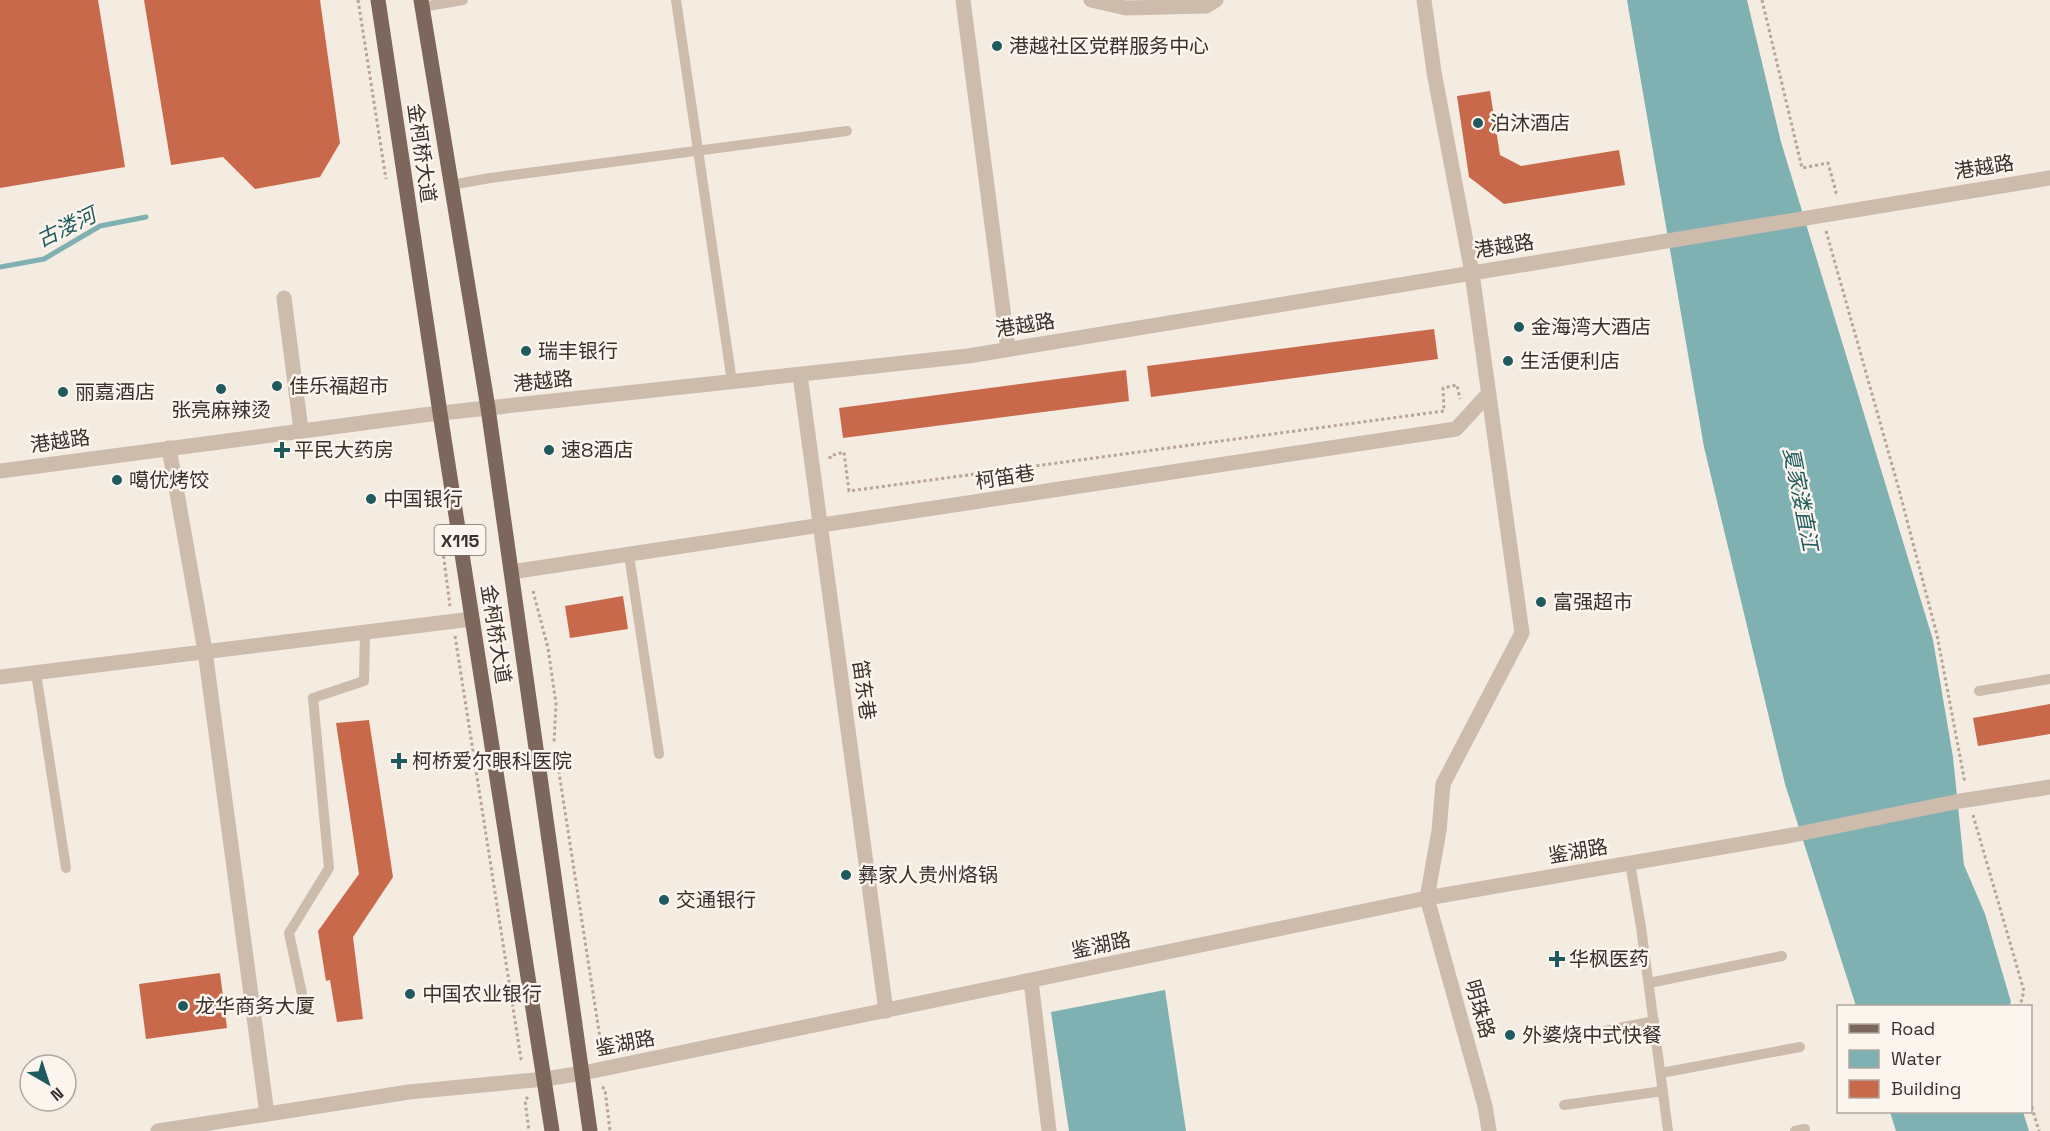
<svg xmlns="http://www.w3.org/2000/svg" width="2050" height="1131" viewBox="0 0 2050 1131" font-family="'Space Grotesk','Noto Sans SC',sans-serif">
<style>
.water{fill:#7fb0b2}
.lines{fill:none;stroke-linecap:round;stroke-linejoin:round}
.stream{stroke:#7fb0b2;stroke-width:5}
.building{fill:#c8694b}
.path{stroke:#b9a596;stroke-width:3;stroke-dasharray:3 3;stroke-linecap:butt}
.service{stroke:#cdbbac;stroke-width:10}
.minor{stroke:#cdbbac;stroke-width:15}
.tertiary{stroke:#cdbbac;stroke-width:15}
.primary{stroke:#7d675c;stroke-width:15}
.poi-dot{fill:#1f5a5e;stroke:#fbf5ee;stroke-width:2}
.labels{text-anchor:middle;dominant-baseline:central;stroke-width:5;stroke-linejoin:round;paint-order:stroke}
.shield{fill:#fbf5ee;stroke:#756b66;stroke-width:1.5}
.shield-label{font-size:18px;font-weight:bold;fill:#3b302b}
.poi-label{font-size:20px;fill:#3b302b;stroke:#fbf5ee;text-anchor:start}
.street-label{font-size:20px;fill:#3b302b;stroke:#fbf5ee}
.water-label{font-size:21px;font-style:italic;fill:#1f5a5e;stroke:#fbf5ee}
</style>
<rect width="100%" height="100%" fill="#f4ebe1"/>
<!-- water -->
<path class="water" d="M1627 0H1747L1781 142 1933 640 1953 757 1964 865 1985 914 2011 1002 2009 1006H1856L1785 784 1704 447Z
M1165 990 1186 1131H1069L1051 1012Z
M1890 1112H2023L2029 1131H1896Z"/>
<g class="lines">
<!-- stream -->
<path class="stream" d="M0 267 44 259 100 226 146 217"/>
</g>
<!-- building -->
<path class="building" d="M0 0H98L125 167 0 188Z
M144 0H320L340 143 320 177 255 189 223 157 171 165Z
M1490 91 1500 155 1521 166 1619 150 1625 185 1504 204 1469 177 1457 96Z
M1434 329 1438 359 1151 397 1147 366Z
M1126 370 1129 401 843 438 839 408Z
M623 596 628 629 570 638 565 606Z
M2050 704V734L1978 746 1973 718Z
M369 720 393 877 353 937 363 1019 337 1022 330 980 326 981 318 931 359 874 336 723Z
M220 973 227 1028 146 1039 139 984Z"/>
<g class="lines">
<!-- path -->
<path class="path" d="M358 0 386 179
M1762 0 1802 168 1828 163 1836 192 1834 196
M1826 231 1898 486 1937 635 1965 783
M830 459V456L844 452 849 491 1444 411 1443 388 1457 385 1460 399
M442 544 450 606
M533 591 548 648 556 704 554 743
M455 636 521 1059 524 1061
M556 753 600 1038 595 1048
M1973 815 2024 991 2020 1006
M602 1087 605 1089 610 1131
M528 1097 525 1100 529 1131
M2030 1101 2039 1131"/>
<!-- service -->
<path class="service" d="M676 0 732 382
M422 7 463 0
M451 185 490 178 847 131
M629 555 659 754
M36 673 66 868
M1979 691 2050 679
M1630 863 1641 927 1668 1131
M1649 983 1782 956
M305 1008 289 933 329 868 313 698 364 681 365 632
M1565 1039 1654 1021
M1661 1073 1800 1047
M1564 1105 1663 1091
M1795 1131 1805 1129"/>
<!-- minor -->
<path class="minor" d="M963 0 1008 349
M1091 0 1126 8 1206 6 1216 0
M1424 0 1434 72 1472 273 1522 633 1443 784 1439 831 1427 898 1485 1106 1489 1131
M284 298 301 430
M800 375 886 1011
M169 448 205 651 267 1114
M0 471 423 415 968 356 2050 178
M511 572 1456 429 1489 393
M0 677 472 619
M1031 981 1049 1131"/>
<!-- tertiary -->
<path class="tertiary" d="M158 1131 409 1092 545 1079 583 1073 1427 898 1793 835 1960 801 2050 787"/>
<!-- primary -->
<path class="primary" d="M378 0 440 413 552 1131
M421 0 488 408 590 1131"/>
</g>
<!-- markers -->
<g class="poi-dot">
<circle cx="997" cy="46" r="6"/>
<circle cx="1478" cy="123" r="6"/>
<circle cx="1519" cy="327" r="6"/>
<circle cx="526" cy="351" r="6"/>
<circle cx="1508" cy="361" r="6"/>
<circle cx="277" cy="386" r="6"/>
<circle cx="221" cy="389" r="6"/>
<circle cx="63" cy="392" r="6"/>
<path d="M279 441h6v6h6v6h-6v6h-6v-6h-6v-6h6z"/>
<circle cx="549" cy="450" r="6"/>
<circle cx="117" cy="480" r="6"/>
<circle cx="371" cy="499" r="6"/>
<circle cx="1541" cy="602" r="6"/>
<path d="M396 752h6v6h6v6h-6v6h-6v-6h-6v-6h6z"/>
<circle cx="846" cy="875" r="6"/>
<circle cx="664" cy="900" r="6"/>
<path d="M1554 950h6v6h6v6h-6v6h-6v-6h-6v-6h6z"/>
<circle cx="410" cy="994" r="6"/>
<circle cx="183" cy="1006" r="6"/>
<circle cx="1510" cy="1035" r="6"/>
</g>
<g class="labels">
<!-- shield labels -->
<rect class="shield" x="434.5" y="525" width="51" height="30" rx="4.5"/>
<g class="shield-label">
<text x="460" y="540">X115</text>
</g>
<!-- poi labels -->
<g class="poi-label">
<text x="1009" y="46">港越社区党群服务中心</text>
<text x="1490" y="123">泊沐酒店</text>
<text x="1531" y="327">金海湾大酒店</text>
<text x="538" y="351">瑞丰银行</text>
<text x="1520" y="361">生活便利店</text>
<text x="289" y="386">佳乐福超市</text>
<text x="75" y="392">丽嘉酒店</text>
<text x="221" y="410" text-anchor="middle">张亮麻辣烫</text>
<text x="294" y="450">平民大药房</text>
<text x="561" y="450">速8酒店</text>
<text x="129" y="480">噶优烤饺</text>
<text x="383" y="499">中国银行</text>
<text x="1553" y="602">富强超市</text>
<text x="412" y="761">柯桥爱尔眼科医院</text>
<text x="858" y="875">彝家人贵州烙锅</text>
<text x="676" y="900">交通银行</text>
<text x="1569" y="959">华枫医药</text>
<text x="422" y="994">中国农业银行</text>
<text x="195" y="1006">龙华商务大厦</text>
<text x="1522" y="1035">外婆烧中式快餐</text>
</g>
<!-- street labels -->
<g class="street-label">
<text transform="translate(422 153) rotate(82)">金柯桥大道</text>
<text transform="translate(1984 167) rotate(-9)">港越路</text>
<text transform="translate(1504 246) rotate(-9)">港越路</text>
<text transform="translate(1025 325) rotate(-9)">港越路</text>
<text transform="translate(543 381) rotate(-6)">港越路</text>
<text transform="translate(60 441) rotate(-8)">港越路</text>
<text transform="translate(1005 477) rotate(-9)">柯笛巷</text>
<text transform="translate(496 634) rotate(81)">金柯桥大道</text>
<text transform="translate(864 690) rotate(82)">笛东巷</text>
<text transform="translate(1578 851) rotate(-10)">鉴湖路</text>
<text transform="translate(1101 945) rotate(-12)">鉴湖路</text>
<text transform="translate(1480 1009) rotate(74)">明珠路</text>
<text transform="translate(625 1043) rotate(-11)">鉴湖路</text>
</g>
<!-- water labels -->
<g class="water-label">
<text transform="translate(66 227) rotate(-26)">古溇河</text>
<text transform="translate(1801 499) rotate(79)">夏家溇直江</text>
</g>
</g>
<!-- legend -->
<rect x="1837" y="1005" width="195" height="108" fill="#fbf5ee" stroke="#aea6a0" stroke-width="1.5"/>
<rect x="1849" y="1024" width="30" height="9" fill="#7d675c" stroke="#aea6a0" stroke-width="1.5"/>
<text x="1891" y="1035" font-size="18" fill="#3b302b">Road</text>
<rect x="1849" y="1050" width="30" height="18" fill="#7fb0b2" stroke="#aea6a0" stroke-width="1.5"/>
<text x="1891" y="1065" font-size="18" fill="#3b302b">Water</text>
<rect x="1849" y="1080" width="30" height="18" fill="#c8694b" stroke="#aea6a0" stroke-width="1.5"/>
<text x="1891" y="1095" font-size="18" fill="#3b302b">Building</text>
<!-- north arrow -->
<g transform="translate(48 1083) rotate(141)"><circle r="28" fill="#fbf5ee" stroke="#aea6a0" stroke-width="1.5"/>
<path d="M0-4.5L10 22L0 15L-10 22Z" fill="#1f5a5e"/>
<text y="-9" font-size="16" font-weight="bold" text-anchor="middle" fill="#3b302b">N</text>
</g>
</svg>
